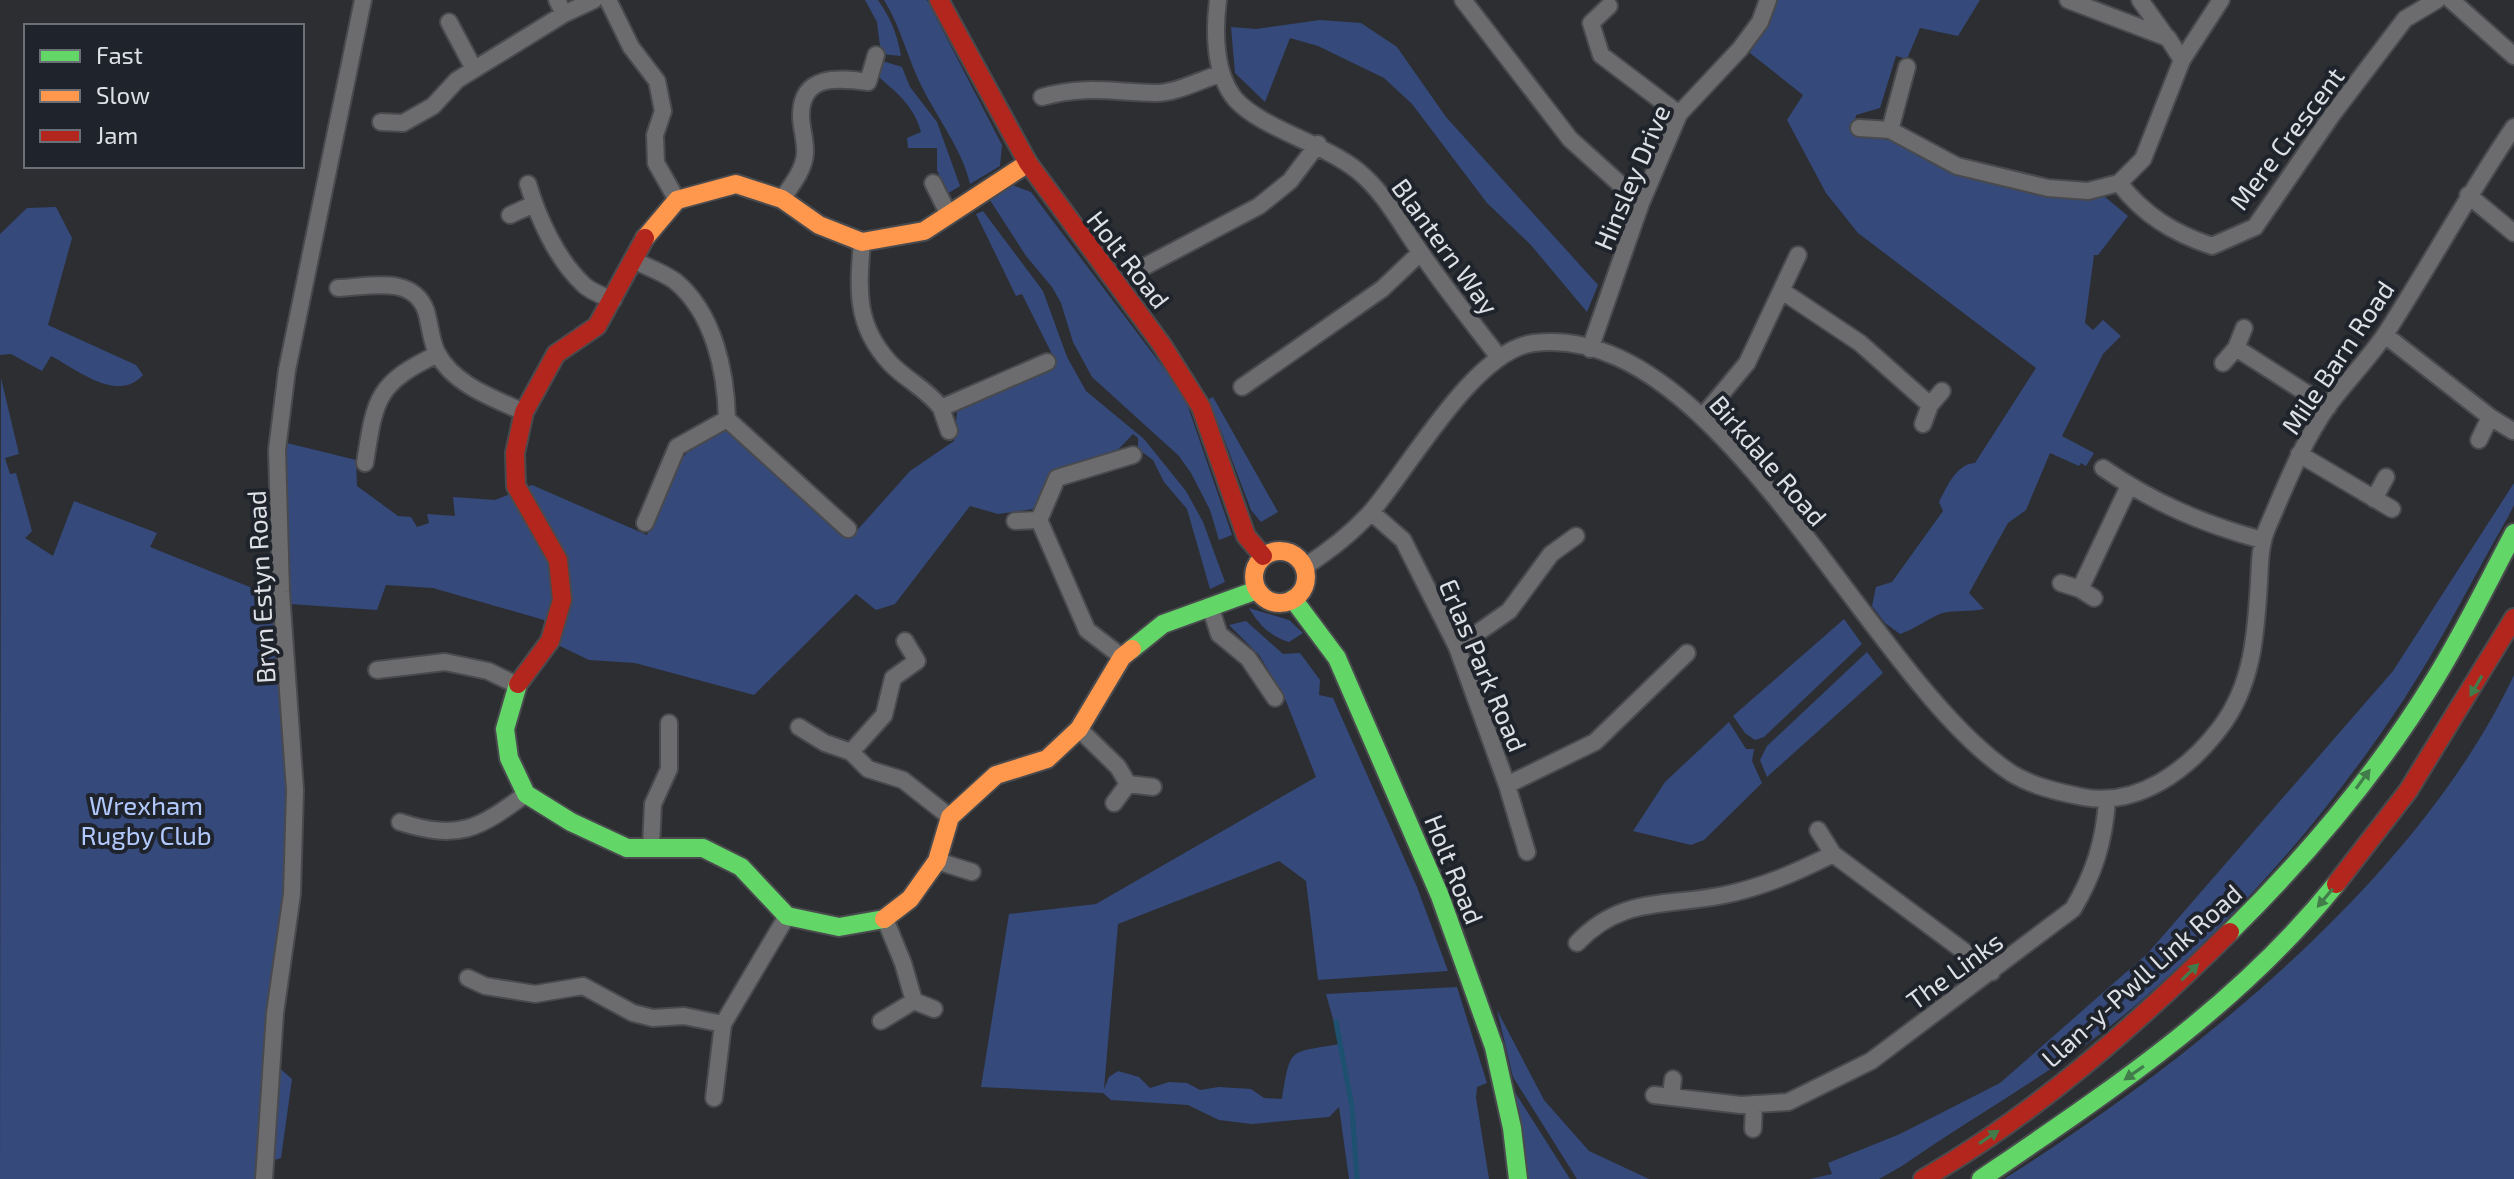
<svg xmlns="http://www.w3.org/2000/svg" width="2514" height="1179" viewBox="0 0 2514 1179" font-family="'Exo 2',sans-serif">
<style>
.green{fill:#35497b}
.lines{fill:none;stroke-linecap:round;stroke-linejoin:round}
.stream{stroke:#1e5170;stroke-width:5}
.street-casing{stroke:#494a4e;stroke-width:20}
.fast-casing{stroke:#494a4e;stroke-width:22}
.slow-casing{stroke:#494a4e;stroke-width:22}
.jam-casing{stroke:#494a4e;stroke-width:22}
.street{stroke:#6c6c6e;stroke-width:16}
.fast{stroke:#63d668;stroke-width:18}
.slow{stroke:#ff974d;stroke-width:18}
.jam{stroke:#b3261e;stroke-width:18}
.oneway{fill:#417c4a}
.labels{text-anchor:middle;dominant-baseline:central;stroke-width:8;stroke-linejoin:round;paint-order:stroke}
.street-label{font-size:26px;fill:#dee0e6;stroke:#1f232b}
.park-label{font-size:26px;fill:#b2c9fd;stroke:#1f232b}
</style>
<rect width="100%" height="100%" fill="#2c2e32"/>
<!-- green -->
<path class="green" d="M865 0H878C891 19 897 33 901 56L881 54 877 22Z
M884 0H927L1002 145 1000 166 970 184C963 152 939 120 924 91 908 61 902 29 884 0Z
M1778 0H1980L1958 36 1920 28 1907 59 1896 56 1880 108 1856 115 1853 133 1889 140 1937 166 1975 177 2076 199 2105 197 2128 216 2098 255H2094L2085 323 2093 330 2103 320 2121 336 2103 354 2062 436 2094 453 2086 466 2081 463 2079 466 2050 453 2026 510 2008 523 1969 593 1984 609C1970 612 1954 610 1943 613 1934 615 1915 629 1900 634L1885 623 1872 606 1876 587 1892 582 1943 511 1939 502C1947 487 1956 464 1975 463L2036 368 1858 233 1826 193 1787 120 1803 95 1750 53Z
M1320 20 1361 23 1397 47 1446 117 1598 285 1587 312 1530 244 1487 203 1412 104 1384 78 1318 46 1290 38 1265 102 1235 73 1231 27 1256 29Z
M879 60 902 67 910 87 937 122 960 186 947 194 937 170V148H908L907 138 921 132C914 106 898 94 879 77Z
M1012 185 1031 192 1184 395 1232 535 1219 540 1210 510 1191 473 1179 456 1092 377 1073 342 1061 303 1052 287 1026 256 988 197Z
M56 207 72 238 48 325 136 365 143 375C118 403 79 371 51 356L42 371 11 354 0 355V234L27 208Z
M983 211 1043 291 1067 357 1086 391 1144 439 1186 491 1203 522 1225 582 1210 589 1187 509 1164 482 1153 460 1138 449V438L1133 434 1113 455 1048 483 1033 509 998 514 970 506 895 604 876 610 856 594 754 695 635 663 589 660 560 646 544 620 433 588 386 585 377 610 290 604 285 532 287 443 356 460 357 486 398 516 411 517 417 527 429 523 427 514 455 516 453 497 495 500 532 485 647 535C667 488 672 449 724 428L852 536 910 471 954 441 957 412 1052 368 1055 360 1022 294 1016 296 976 214Z
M1 378 19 454 5 458 10 474 16 473 32 531 25 538 53 556 74 501 157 533 150 547 272 596 278 662 287 663 295 790 264 1179H0Z
M1213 397 1278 512 1261 522 1251 510 1209 399Z
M2514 483V505L2508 517C2474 576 2443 639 2406 696 2332 810 2239 916 2136 1005 2064 1067 1979 1112 1902 1166L1879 1179H1810L1832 1174 1828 1163 1900 1134 2000 1083 2148 953 2393 671Z
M1249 608 1289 620 1303 633 1289 642C1270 636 1259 625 1249 608Z
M1844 619 1862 644 1764 737 1755 740 1745 733 1733 716Z
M1246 621 1283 654 1300 653 1320 680 1319 695 1333 698 1417 887 1448 971 1318 980 1306 881 1279 861 1118 924 1104 1089 1109 1077 1118 1071 1139 1077 1150 1088 1169 1082 1187 1083 1200 1090 1219 1087 1251 1089 1264 1098 1282 1099C1291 1046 1288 1053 1340 1044L1326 994 1457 987 1487 1083 1477 1087 1476 1098 1489 1179H1349L1339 1107 1329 1117 1252 1124 1219 1120 1188 1105 1111 1100 1103 1093 981 1087 1009 914 1096 904 1316 777 1284 696 1259 655 1229 625Z
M1867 652 1883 673 1767 777 1760 760 1767 746Z
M2514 675V1179H2004C2191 1061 2419 878 2514 675Z
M1729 722 1746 749H1754L1752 761 1762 783 1704 840 1691 845 1633 831 1665 782Z
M1497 1010 1544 1100 1589 1151 1649 1179H1577L1513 1077Z
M276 1065 292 1079 281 1158 268 1162Z
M1511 1086 1570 1179H1526Z"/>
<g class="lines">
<!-- stream -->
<path class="stream" d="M1336 1022 1352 1107 1357 1179"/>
<defs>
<path id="street" d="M557 0 564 14 594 0
M608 0 631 47 657 81 663 111 655 135 656 163 677 200
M1218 0C1214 31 1214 75 1236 100 1263 129 1323 143 1358 171 1385 193 1401 225 1421 253 1445 288 1472 322 1498 356
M1463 0 1570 139 1641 203
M2068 0 2168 38 2182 60
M2140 0 2167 38
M2451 0 2514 56
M1609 6 1591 23 1601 55 1679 114
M449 22 474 69
M1042 97C1084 85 1113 92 1154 93 1174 94 1200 80 1220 74
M381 122 403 123 433 106 457 80 564 14
M1859 128 1890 130 1957 166 2048 188 2088 191 2119 183 2143 159 2182 60 2221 0
M1890 130 1907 67
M933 183 949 215
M2119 183C2144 215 2173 233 2212 246L2255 227 2332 115 2405 19 2437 0
M528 184C538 218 557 260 584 285 591 292 604 296 613 300
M2468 195 2514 233
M782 199C791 186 804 170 805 154 806 141 801 128 801 116 801 73 840 78 868 82L876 55
M510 215 534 204
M862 242C858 290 855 325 890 363 906 380 927 389 941 408
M635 261C648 267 664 273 675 281 714 313 726 372 727 419L677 447 645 523
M1140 269 1259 206 1290 181 1318 144
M338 288C368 287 413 274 426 311 430 324 431 341 437 353 454 385 493 398 524 412
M1782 291 1860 343 1930 405
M2385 335 2490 417 2513 431
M2236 348 2328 407
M1590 349 1641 203 1679 114 1740 49 1760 22 1768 0
M2223 363 2236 348 2244 328
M1242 387 1382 289 1420 253
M1703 416 1747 363 1798 255
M727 419 848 529
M1923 424 1930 405 1942 391
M949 431 941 408 1047 362
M2479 440 2490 417
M2299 454 2392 509
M365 463C375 399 376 383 438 354
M2103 468C2154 503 2203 524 2262 540
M2374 499 2386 477
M1371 512 1403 540 1457 647 1507 785 1527 852
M1015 521 1039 520
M1304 567C1329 551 1351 534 1371 512 1410 467 1474 350 1534 343 1720 320 1868 679 2011 773 2032 786 2058 792 2083 797 2138 807 2187 771 2220 728 2253 685 2256 633 2259 582 2260 562 2260 544 2268 526 2286 485 2302 443 2328 406 2347 380 2371 357 2388 330 2431 263 2469 193 2514 127
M2061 583 2080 589 2094 598
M2080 589 2129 486
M1211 609 1219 634 1248 658 1275 698
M1457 647 1509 611 1551 554 1576 536
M1122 657 1087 630 1039 520 1057 478 1133 455
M377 670 445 662 488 671 517 685
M799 727 825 743 851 752 868 769 903 780 950 817
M1079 729 1118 767 1128 784 1153 787
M851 752 884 715 893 678 917 661 905 641
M1507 785 1595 742 1687 653
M1114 803 1128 784
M400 822C459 841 478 829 526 794
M1818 830 1833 854
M651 847 653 804 669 769V723
M937 861 972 872
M1577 943C1621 896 1666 907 1724 895 1763 887 1797 872 1833 854L1992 972
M468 978 485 986 535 994 583 986 633 1013 653 1018 684 1016 723 1024
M914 1001 934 1009
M881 1021 914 1001 903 963 885 919
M1654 1095 1741 1105 1788 1102 1871 1061 2073 909C2094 874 2104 842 2107 801
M1671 1096 1673 1079
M714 1098 723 1024 787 916
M1753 1129 1754 1104
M264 1179 275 1013 292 894 295 790 281 592 277 450 287 370 363 0"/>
<path id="fast" d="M1293 599 1337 658 1440 896 1494 1047 1512 1128 1518 1179
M1132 649 1163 624 1257 590
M518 684 505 729 509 758 526 794 571 822 627 848H703L741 867 787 916 839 927 884 919
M2230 932C2307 856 2379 771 2435 679 2464 632 2488 582 2514 533
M1981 1179C2110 1091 2237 1007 2336 884"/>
<path id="slow" d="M645 238 677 200 736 184 782 199 819 225 862 242 924 231 1028 163
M1254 577a26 26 0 1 1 52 0a26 26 0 1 1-52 0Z
M884 919 910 899 937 861 950 817 996 775 1047 759 1079 729 1122 657 1132 649"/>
<path id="jam" d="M939 0 1028 163 1162 345 1201 407 1246 536 1263 556
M518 684 550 641 562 600 558 560 516 486 515 453 524 412 556 354 597 326 645 238
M2336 884 2408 791 2514 618
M1923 1179C2037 1113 2137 1024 2230 932"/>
</defs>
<!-- street casing -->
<use href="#street" class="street-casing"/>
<!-- fast casing -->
<use href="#fast" class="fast-casing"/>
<!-- slow casing -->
<use href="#slow" class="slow-casing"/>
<!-- jam casing -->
<use href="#jam" class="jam-casing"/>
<!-- street -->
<use href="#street" class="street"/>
<!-- fast -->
<use href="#fast" class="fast"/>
<!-- slow -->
<use href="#slow" class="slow"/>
<!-- jam -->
<use href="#jam" class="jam"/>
</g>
<!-- one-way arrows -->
<defs><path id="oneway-solid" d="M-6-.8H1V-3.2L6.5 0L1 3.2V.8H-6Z" transform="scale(2)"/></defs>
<g class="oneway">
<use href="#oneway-solid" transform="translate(2476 686) rotate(120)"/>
<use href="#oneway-solid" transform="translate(2363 779) rotate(-54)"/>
<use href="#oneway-solid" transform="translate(2325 898) rotate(130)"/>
<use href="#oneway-solid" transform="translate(2190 972) rotate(-44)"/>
<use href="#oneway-solid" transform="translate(2134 1073) rotate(145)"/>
<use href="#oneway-solid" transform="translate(1989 1137) rotate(-34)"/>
</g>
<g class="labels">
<!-- street labels -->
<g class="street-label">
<text transform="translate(2286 138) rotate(-53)">Mere Crescent</text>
<text transform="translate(1631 177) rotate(-67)">Hinsley Drive</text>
<text transform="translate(1446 246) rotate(54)">Blantern Way</text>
<text transform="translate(1129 259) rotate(52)">Holt Road</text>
<text transform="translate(2337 357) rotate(-56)">Mile Barn Road</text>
<text transform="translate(1769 460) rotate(49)">Birkdale Road</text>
<text transform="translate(260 587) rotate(-93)">Bryn Estyn Road</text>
<text transform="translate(1484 665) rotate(67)">Erlas Park Road</text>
<text transform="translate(1455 869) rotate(68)">Holt Road</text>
<text transform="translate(1954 970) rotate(-36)">The Links</text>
<text transform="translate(2141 975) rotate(-42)">Llan-y-Pwll Link Road</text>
</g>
<!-- park labels -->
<g class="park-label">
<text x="146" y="804">Wrexham<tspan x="146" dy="30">Rugby Club</tspan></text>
</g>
</g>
<!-- legend -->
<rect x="24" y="24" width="280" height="144" fill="#1f232b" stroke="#6b6f76" stroke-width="2"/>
<rect x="40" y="50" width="40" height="12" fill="#63d668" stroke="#6b6f76" stroke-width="2"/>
<text x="96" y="64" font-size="24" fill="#dee0e6">Fast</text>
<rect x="40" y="90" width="40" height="12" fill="#ff974d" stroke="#6b6f76" stroke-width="2"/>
<text x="96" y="104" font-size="24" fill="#dee0e6">Slow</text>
<rect x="40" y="130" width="40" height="12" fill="#b3261e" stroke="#6b6f76" stroke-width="2"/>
<text x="96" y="144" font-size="24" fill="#dee0e6">Jam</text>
</svg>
